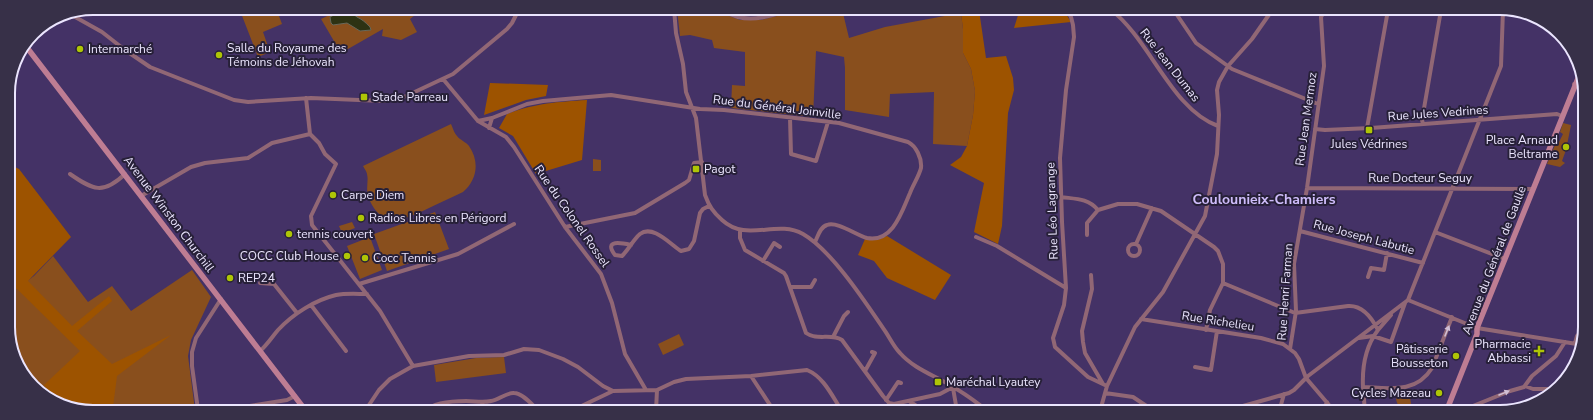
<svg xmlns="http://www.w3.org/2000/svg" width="1593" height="420" viewBox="0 0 1593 420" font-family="'Nunito Sans',sans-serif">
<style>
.green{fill:#894f1d}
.forest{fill:#9d5300}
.water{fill:#2d3213;stroke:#66685a}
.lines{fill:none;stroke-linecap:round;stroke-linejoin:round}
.street{stroke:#916775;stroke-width:4}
.secondary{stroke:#be7d93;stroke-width:5.5}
.oneway{fill:#d0bfd5}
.poi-dot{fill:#afc506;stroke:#272038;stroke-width:1.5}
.labels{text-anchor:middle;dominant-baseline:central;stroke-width:4;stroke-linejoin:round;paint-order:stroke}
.poi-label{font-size:12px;fill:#ebe5fe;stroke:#272038;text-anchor:start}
.street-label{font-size:12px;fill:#ebe5fe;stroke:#272038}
.quarter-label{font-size:14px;font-weight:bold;fill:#cebcfa;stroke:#272038}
.rim{fill:none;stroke:#ebe5fe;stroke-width:2}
</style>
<rect width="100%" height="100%" fill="#443266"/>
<!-- green -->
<path class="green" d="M239 8H276L282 24 263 32 270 52 258 57Z
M344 8H424L410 19 417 32 401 40 382 36 383 29 341 53 321 19Z
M677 9H704L719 12 740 20H761L804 9H842L849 38 885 27 961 13 963 29V53L971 69 975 91 973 115 967 146 933 144 934 92 890 94 889 117 845 110V68L844 57 816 51 813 117 731 108 732 85 745 86V52L714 48 712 40 690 35 680 36Z
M1563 123 1571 125 1566 150 1562 161 1565 163 1560 167 1547 164 1555 145 1557 146 1563 134 1560 132Z
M451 124C453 128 454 133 457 136 460 140 466 142 469 146 480 162 477 180 463 192 452 197 440 203 429 208 405 219 383 231 369 199 365 188 369 182 367 174 367 172 364 168 363 166Z
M593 159 601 160V171H593Z
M435 212 449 249 387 271 374 234Z
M352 222 355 228 342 233 339 226Z
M370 237 382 270 360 279 347 246Z
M53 256 88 302 112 286 131 311 192 270 211 297 191 340 188 356 195 410H76L33 387 10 344 9 292 11 293 34 276Z
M679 334 684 345 663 355 658 344Z
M504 357 506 373 436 382 434 365 476 358Z
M1409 390 1411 404 1401 407C1395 404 1396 397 1396 391Z"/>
<!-- forest -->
<path class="forest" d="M651 9H671V16H670Z
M1020 9H1063L1071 22 1014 28Z
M979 10 986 58 1006 56 1013 78 1014 90 1008 113 1002 226 998 244 974 232 984 183 950 165 961 157 967 146 973 115 975 91 971 69 963 53V29L961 13Z
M490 83 548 85 546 96 526 100 484 115Z
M587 100 582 160 536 174 513 136 499 128 507 114C536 103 557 102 587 100Z
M8 107 9 108 12 147 9 146Z
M9 164 19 169 71 237 28 281 72 326 109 296 112 301 77 331 112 364 171 335 117 376 113 407 109 410H76L54 398 44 385 80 351 17 289 9 292Z
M887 236 951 275 935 300 887 278 874 261 858 255 865 239 877 240Z"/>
<!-- water -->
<path class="water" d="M347 8C352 10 353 15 357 17 363 20 365 22 370 27L371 30 360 31 347 23 333 25 331 23 330 17Z"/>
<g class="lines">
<!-- street -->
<path class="street" d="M674 9 676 33 683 64 686 92 696 118 705 195C709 206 713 212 722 220 747 243 776 219 803 234 831 250 864 300 883 328 889 336 893 346 900 353 914 369 936 376 953 387 966 394 977 403 988 411
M717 9C724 11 731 15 738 17 757 22 776 14 793 9
M1066 9 1071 17 1073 25 1074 37 1066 90 1060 158 1062 222 1066 288 1064 305 1053 338 1055 347 1088 377 1107 386
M1110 9C1150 39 1171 109 1218 126
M1173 9 1196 43 1232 69 1318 104
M68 13 102 32 125 50 150 67 234 100 248 102 311 98 383 101 396 99 404 97 453 74 507 29 512 23 519 9
M443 79 478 121 506 137 514 147 565 227 601 274 612 303 625 354 646 390
M1574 84 1583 88
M306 98 310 134 319 143 325 154 336 164 311 216 312 225 380 311 413 366
M790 118 791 154 816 161 828 122
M478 121 492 118 527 104 543 101 611 95 700 109 724 110 839 123 908 142C916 146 922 158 921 168 919 176 913 185 910 193 902 211 893 243 867 238 856 235 837 221 827 225 820 227 818 236 815 242
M1423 124 1422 120 1441 10
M489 128 492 118
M1367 128 1388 10
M1315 129 1325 130 1371 128 1557 114 1562 116
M70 174C93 190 103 195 125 174
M1307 188 1533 189
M141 196 191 167 205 163 248 158 272 143 310 134
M1061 197C1075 199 1088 198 1098 210
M565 227 635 213 685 183 689 180 694 163 702 162
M740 230V238L745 250 784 273 786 276 806 333C817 341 831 333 842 340L883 396 889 403 894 404 940 394 953 387
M1300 231 1423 263
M1435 232 1505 259
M1087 235V223L1098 210 1118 204H1137L1161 211 1214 247 1218 251 1223 264V283L1210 310 1206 330
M976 237 997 246 1066 288
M1128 250a6 6 0 1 1 12 0a6 6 0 1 1-12 0Z
M1136 244 1152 208
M631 245C622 243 603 239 615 255L622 256C629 249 633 240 640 234 653 224 671 245 681 251L689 249 694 241 700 213 703 209 709 206
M763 261 774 243 780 247
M1091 275 1092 289 1082 331 1083 342 1085 353 1103 384
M1368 277 1371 268 1384 270 1387 253
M260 283 274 284 297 313
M1223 283 1295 313 1348 306C1362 305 1372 318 1378 330 1365 347 1362 366 1363 387
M359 284 458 254 514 224
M791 287H811L815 280
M1408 300 1477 328 1583 345
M311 305 346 351
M1141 319 1261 338 1283 344 1295 353 1299 359 1306 378 1335 412
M1378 330 1391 315
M833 337 844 316 848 312
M1359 338 1373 336 1391 342 1405 303
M1575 343 1577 336 1583 330
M1290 349 1296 311 1294 264 1307 188 1324 66 1321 17 1326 9
M260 351C267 345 272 337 278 330 293 314 315 300 336 295 346 293 357 294 367 294
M1195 367 1211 370 1217 331
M865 371 875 353 872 352
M751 376 774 411
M1525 386 1533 389H1557
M953 388 957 411
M1105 393 1133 397 1154 411
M886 400 898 382 901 383
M909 401 924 411
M446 403 447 411
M482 403 485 411
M368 408 375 411
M198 410 192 366V352L196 338 221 299
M224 410 287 400 295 396
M365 411 379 390 390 379 413 366 469 356 504 355 524 349 539 350 563 359 578 367 603 386 613 391 657 390 674 382 686 379 751 376 807 370C824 377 832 396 842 411
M424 411C435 402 453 401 466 401 475 401 482 403 491 401 498 400 508 392 514 393 523 393 533 406 539 411
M571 411 613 391
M656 411 657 390
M1100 411 1107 386 1135 327 1163 292 1205 216 1217 154 1219 115 1217 90 1219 82 1228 66 1252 39 1273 9
M1222 412 1243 406
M1241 412 1243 406 1289 393 1294 390 1308 376 1408 300 1501 66 1503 10
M1279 412 1284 394
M1323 412 1327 402
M1365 412 1363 387C1389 388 1416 394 1432 368L1452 317
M1458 412 1510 391 1524 387 1532 376 1556 356 1565 342"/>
<!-- secondary -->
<path class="secondary" d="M25 45 306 411
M1446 412 1477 334V328L1581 71"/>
</g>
<!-- one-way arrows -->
<defs><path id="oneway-solid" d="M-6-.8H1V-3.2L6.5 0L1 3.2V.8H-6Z"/></defs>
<g class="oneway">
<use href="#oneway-solid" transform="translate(1447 331) rotate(-68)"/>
<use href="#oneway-solid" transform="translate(1504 393) rotate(-22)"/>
</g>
<!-- markers -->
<g class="poi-dot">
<circle cx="80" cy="49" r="4"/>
<circle cx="219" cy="55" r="4"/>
<rect x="360" y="93" width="8" height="8" rx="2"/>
<rect x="1365" y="126" width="8" height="8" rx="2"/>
<circle cx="1566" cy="147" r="4"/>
<rect x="692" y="165" width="8" height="8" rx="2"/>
<circle cx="333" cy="195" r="4"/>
<circle cx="361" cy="218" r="4"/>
<circle cx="289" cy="234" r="4"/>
<circle cx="347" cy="256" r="4"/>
<circle cx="365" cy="258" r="4"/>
<circle cx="230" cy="278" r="4"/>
<path d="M1537 345h4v4h4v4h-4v4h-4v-4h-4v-4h4z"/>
<circle cx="1456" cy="356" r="4"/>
<rect x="934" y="378" width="8" height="8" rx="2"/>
<circle cx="1439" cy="393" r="4"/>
</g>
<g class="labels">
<!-- poi labels -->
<g class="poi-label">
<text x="227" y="48">Salle du Royaume des<tspan x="227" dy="14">Témoins de Jéhovah</tspan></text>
<text x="88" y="49">Intermarché</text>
<text x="372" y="97">Stade Parreau</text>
<text x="1558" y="140" text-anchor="end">Place Arnaud<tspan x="1558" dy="14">Beltrame</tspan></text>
<text x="1369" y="144" text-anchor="middle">Jules Védrines</text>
<text x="704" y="169">Pagot</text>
<text x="341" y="195">Carpe Diem</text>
<text x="369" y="218">Radios Libres en Périgord</text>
<text x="297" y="234">tennis couvert</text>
<text x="339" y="256" text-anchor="end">COCC Club House</text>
<text x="373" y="258">Cocc Tennis</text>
<text x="238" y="278">REP24</text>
<text x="1531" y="344" text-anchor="end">Pharmacie<tspan x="1531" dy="14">Abbassi</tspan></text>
<text x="1448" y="349" text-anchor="end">Pâtisserie<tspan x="1448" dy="14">Bousseton</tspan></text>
<text x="946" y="382">Maréchal Lyautey</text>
<text x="1431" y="393" text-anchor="end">Cycles Mazeau</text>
</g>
<!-- street labels -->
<g class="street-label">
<text transform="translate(1170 65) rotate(52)">Rue Jean Dumas</text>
<text transform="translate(777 107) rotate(7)">Rue du Général Joinville</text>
<text transform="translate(1438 113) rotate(-4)">Rue Jules Vedrines</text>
<text transform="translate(1306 119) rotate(-82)">Rue Jean Mermoz</text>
<text x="1420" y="178">Rue Docteur Seguy</text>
<text transform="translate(1052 211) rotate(-92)">Rue Léo Lagrange</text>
<text transform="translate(169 214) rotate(53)">Avenue Winston Churchill</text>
<text transform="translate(572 216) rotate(55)">Rue du Colonel Rossel</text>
<text transform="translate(1364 237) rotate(15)">Rue Joseph Labutie</text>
<text transform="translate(1494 260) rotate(-69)">Avenue du Général de Gaulle</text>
<text transform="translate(1285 292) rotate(-86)">Rue Henri Farman</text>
<text transform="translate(1218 321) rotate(9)">Rue Richelieu</text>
</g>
<!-- quarter labels -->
<g class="quarter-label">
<text x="1264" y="199">Coulounieix-Chamiers</text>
</g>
</g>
<!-- crop -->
<path d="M0 0H1593V420H0ZM93 15H1500A78 78 0 0 1 1578 93V327A78 78 0 0 1 1500 405H93A78 78 0 0 1 15 327V93A78 78 0 0 1 93 15Z" fill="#373048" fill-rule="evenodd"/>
<path class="rim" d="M93 15H1500A78 78 0 0 1 1578 93V327A78 78 0 0 1 1500 405H93A78 78 0 0 1 15 327V93A78 78 0 0 1 93 15Z"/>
</svg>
